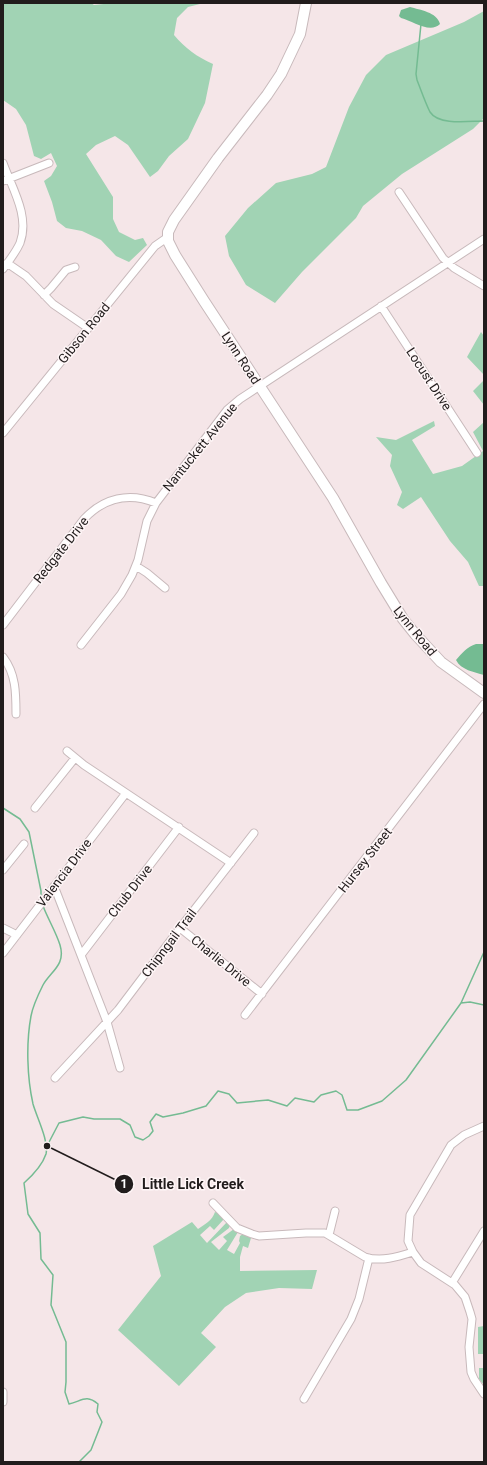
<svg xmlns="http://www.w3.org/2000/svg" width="487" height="1465" viewBox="0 0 487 1465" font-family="Roboto,sans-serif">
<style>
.green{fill:#a1d3b4}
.water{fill:#74bb92}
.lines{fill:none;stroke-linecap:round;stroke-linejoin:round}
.stream{stroke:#74bb92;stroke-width:1.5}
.street-casing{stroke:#c8b9bb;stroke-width:9}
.secondary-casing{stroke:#c8b9bb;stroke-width:12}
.street{stroke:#fff;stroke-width:7}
.secondary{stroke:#fff;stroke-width:10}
.labels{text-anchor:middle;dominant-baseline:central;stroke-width:3;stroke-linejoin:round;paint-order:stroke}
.street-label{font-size:13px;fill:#211c1c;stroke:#fef5f6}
.leader{fill:none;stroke:#211c1c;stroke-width:1.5}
.callout-dot{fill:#211c1c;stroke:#fef5f6;stroke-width:1.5}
.mark-label{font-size:12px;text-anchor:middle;font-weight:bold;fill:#fff}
.callout-label{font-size:14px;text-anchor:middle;font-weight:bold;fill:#211c1c;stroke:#fef5f6;stroke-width:3;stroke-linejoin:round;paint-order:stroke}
</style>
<rect width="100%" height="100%" fill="#f5e6e8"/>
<!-- green -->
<path class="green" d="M3 3H91L94 5 113 3H204L188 7 177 18 174 35C185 48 197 57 213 64L205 103 188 139 169 156 158 171 150 177 128 145 115 136 96 145 86 154 113 197V219L119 232 135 240 143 238 147 245 129 262 116 256 101 240 82 231 66 228 57 221 52 202 44 181 51 176 57 166 51 153 41 159 34 156 26 125 16 109 3 100Z
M484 11V118L473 129 402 174 363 206 356 218 302 272 275 303 246 285 229 256 225 236 248 208 276 183 312 174 326 167 349 107 366 75 386 55 464 22Z
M481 332 484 336V375L467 357Z
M484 380V405L473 391Z
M434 421 435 426 412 440 433 474 462 466 483 451 473 432 484 422V586H479L468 562 450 541 421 497 403 509 397 505 402 492 390 466 392 455 376 437 396 440Z
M215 1212 218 1213 224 1219 214 1230 210 1226 200 1235 207 1243 227 1222 230 1225 229 1228 211 1242 219 1250 227 1241 223 1237 234 1229 238 1232 227 1250 234 1254 240 1243 239 1241 240 1236 243 1234 251 1238 248 1248 243 1246 240 1257V1271L317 1270 312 1289 279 1288 246 1293 225 1307 201 1333 216 1347 179 1386 118 1330 161 1276 153 1246 192 1222 198 1229C205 1224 212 1221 215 1212Z
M484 1326V1354H478V1327Z
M479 1368H484V1385L479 1379Z"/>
<!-- water -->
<path class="water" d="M410 7C420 10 437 12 440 24 430 34 413 21 401 18L399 16 401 10Z
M476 644H484V675C474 672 461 670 456 660 462 653 467 647 476 644Z"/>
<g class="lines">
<!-- stream -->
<path class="stream" d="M421 24 416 74 417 80C421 90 425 102 430 112 439 126 470 121 484 121
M3 808 20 819 29 832 41 891V898
M43 906C48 919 56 932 60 945 66 965 51 971 43 985 38 995 33 1005 31 1016 26 1043 27 1077 33 1104 37 1118 49 1141 46 1154 42 1166 33 1175 24 1183L28 1214 40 1233 41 1259 53 1275 51 1305 66 1342V1382L65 1392 69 1404C82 1401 86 1394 98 1404L97 1412 102 1422 91 1450 79 1462
M461 1003 470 1002 484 1005
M47 1146 59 1123 83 1117 94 1119H120L130 1125 135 1137 143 1140 149 1136 153 1131 150 1122 156 1114 163 1117 183 1113 206 1106 218 1091 229 1094 237 1103 268 1100 287 1106 295 1098 314 1102 321 1095 336 1091 342 1095 347 1110H358L382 1101 406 1080 461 1003 484 952"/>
<defs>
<path id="street" d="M3 163C12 188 30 216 20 243 16 252 9 261 3 269
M3 181 49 163
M399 192 443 258 454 268 484 286
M7 263 26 276 53 304 88 328
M44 295 51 288 66 270 75 267
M381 306 477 453
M3 433 155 246 168 237
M136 566 147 573 165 588
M3 625 84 519C104 498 129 492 156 503
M81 645 121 594 132 575 138 560 147 521 156 503 227 410 240 399 484 239
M3 657C16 674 16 693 16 714
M67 751 84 765 231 863
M35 808 75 758
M3 870 24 844
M54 886 107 1022 120 1068
M3 928 17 935
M180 928 262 994
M3 953 126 793
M81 955 179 827
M245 1015 484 704
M55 1078 118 1010 180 928 254 833
M484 1126 464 1135 451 1145 410 1215 408 1241 413 1252 421 1263 455 1285 465 1297 470 1312 472 1319 469 1347 471 1372 474 1379 484 1394
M213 1203 237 1228 252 1234 259 1236 306 1233H325L365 1257C381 1262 397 1257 413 1252
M329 1235 335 1211
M452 1283 484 1231
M3 1392V1402
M304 1399 351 1319 359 1299 369 1258"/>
<path id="secondary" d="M306 3 300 34 281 74 267 95 218 158 174 220 168 232V241L175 255 204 301 333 498 381 583 403 619 415 634 441 662 484 693"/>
</defs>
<!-- street casing -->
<use href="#street" class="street-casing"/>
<!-- secondary casing -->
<use href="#secondary" class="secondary-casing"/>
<!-- street -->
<use href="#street" class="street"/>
<!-- secondary -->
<use href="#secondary" class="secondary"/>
</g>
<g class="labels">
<!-- street labels -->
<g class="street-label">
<text transform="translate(84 333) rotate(-51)">Gibson Road</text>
<text transform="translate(241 358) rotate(57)">Lynn Road</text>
<text transform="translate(429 379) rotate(57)">Locust Drive</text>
<text transform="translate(200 447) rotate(-51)">Nantuckett Avenue</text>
<text transform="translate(61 550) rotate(-52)">Redgate Drive</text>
<text transform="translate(415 631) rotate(51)">Lynn Road</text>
<text transform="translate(365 860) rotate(-52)">Hursey Street</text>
<text transform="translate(64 873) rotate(-53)">Valencia Drive</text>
<text transform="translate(130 891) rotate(-52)">Chub Drive</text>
<text transform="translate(169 943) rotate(-53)">Chipngail Trail</text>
<text transform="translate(221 961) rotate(39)">Charlie Drive</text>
</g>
</g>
<!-- callouts -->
<path class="leader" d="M47 1146L124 1184"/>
<g class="callout-dot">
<circle cx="47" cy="1146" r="4"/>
<circle cx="124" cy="1184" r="10"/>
</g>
<g class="mark-label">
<text x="124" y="1188">1</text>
</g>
<g class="callout-label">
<text x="193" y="1189">Little Lick Creek</text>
</g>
<!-- border -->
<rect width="487" height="1465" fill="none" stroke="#211c1c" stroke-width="8"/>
</svg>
